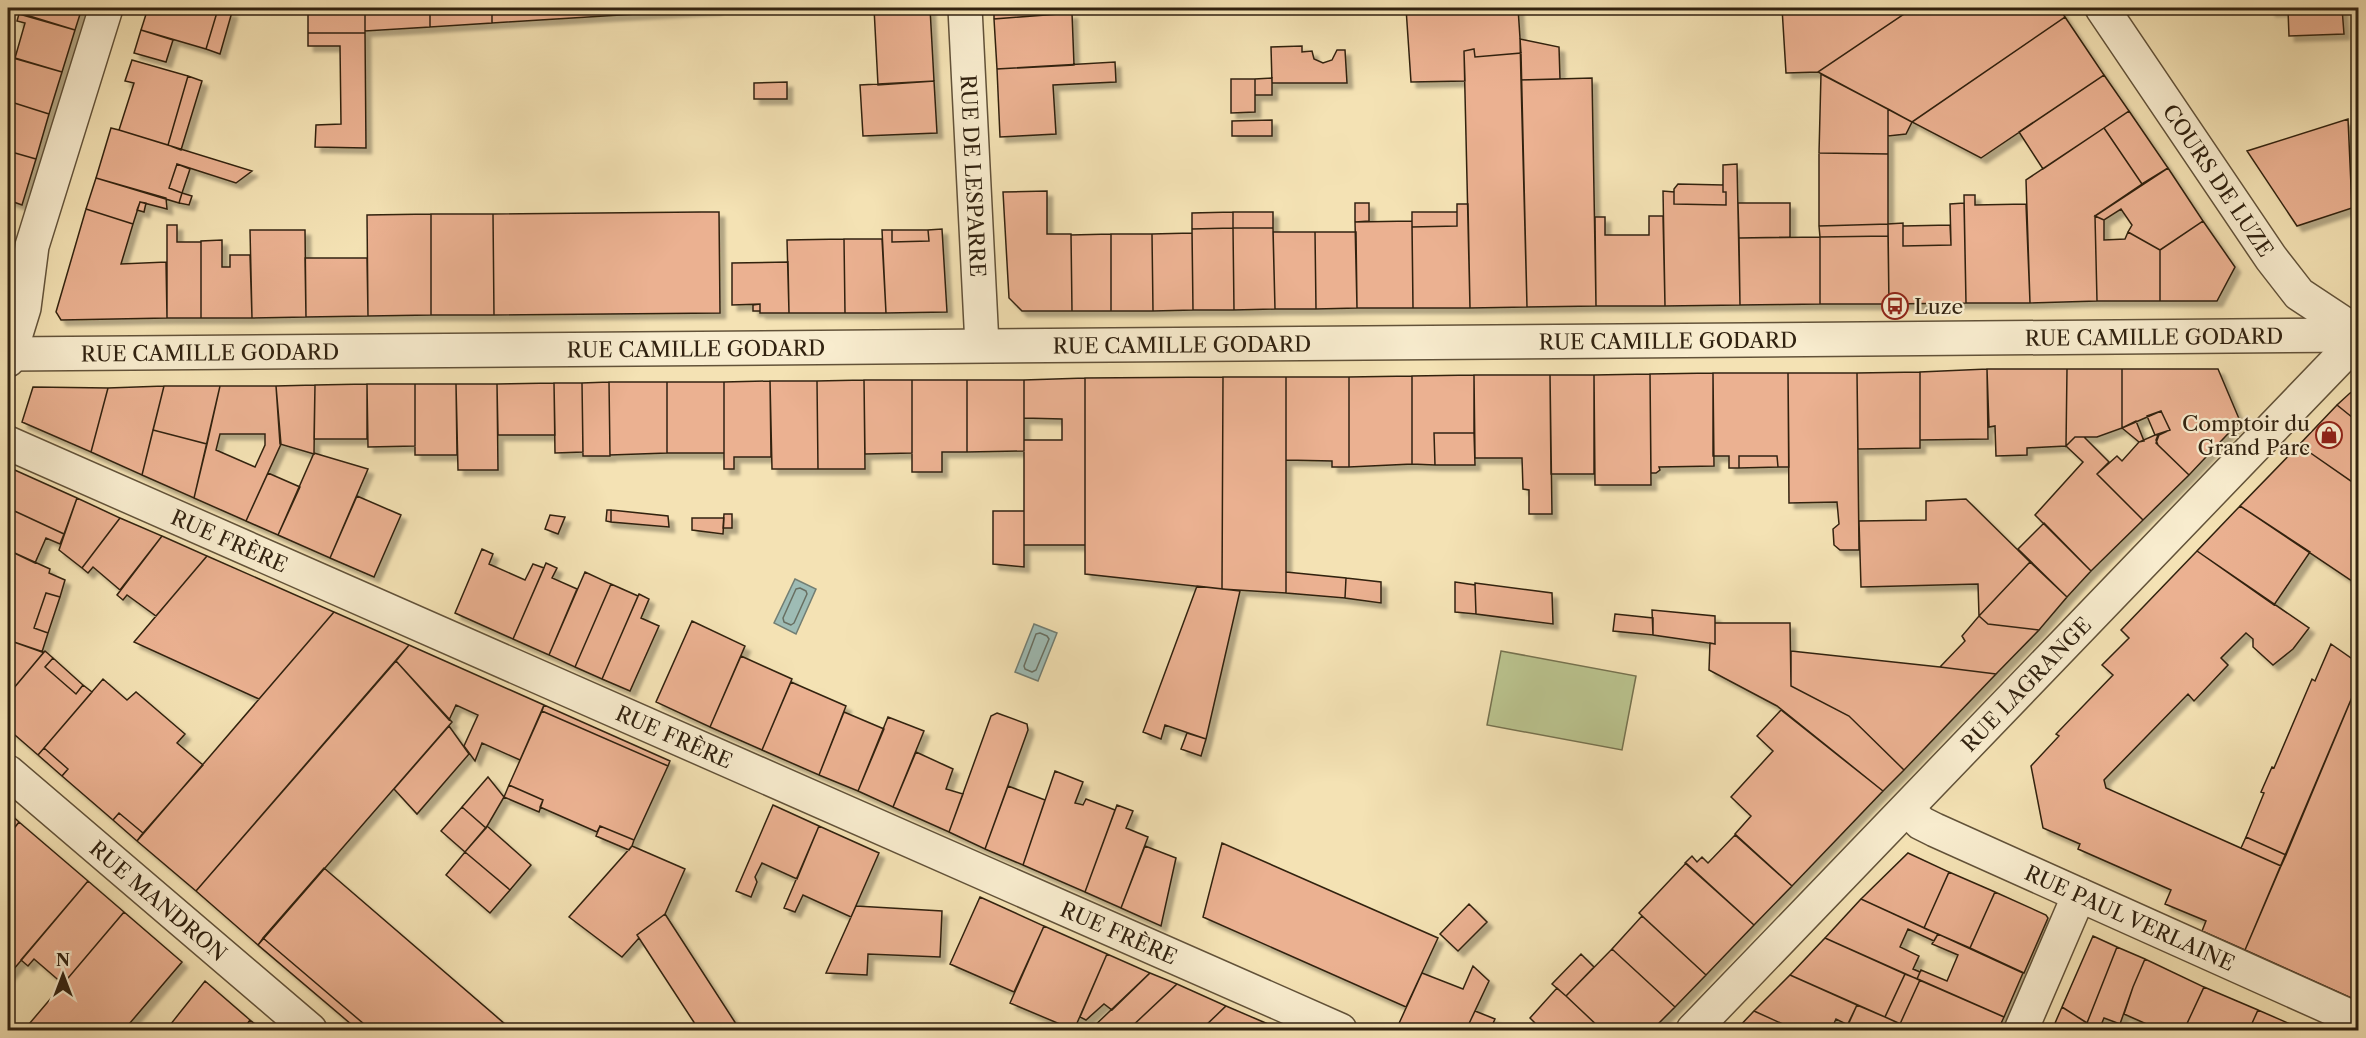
<svg xmlns="http://www.w3.org/2000/svg" width="2366" height="1038" viewBox="0 0 2366 1038" font-family="'Libre Caslon Text',serif">
<style>
.green{fill:#bac38e;stroke:#76724f;stroke-width:1.5}
.water{fill:#9ebcb5;stroke:#727e73;stroke-width:1.5}
.lines{fill:none;stroke-linecap:round;stroke-linejoin:round}
.shore{stroke:#686f62;stroke-width:1.5}
.building{fill:#ebb191;stroke:#312210;stroke-width:1.5;fill-rule:evenodd;filter:url(#shadow)}
.minor-casing{stroke:#625239;stroke-width:36}
.minor{stroke:#f8ecce;stroke-width:33}
.labels{text-anchor:middle;dominant-baseline:central;stroke-width:4.5;stroke-linejoin:round;paint-order:stroke}
.street-label{font-size:21px;fill:#312210;stroke:#f8ecce}
.poi-label{font-size:21px;fill:#312210;stroke:#f8ecce;text-anchor:start}
</style>
<defs>
<filter id="shadow"><feDropShadow dx="5.5" dy="5.5" stdDeviation="1.5" flood-color="#0004"/></filter>
</defs>
<rect width="100%" height="100%" fill="#f4e2b4"/>
<filter id="stains"><feTurbulence type="fractalNoise" baseFrequency=".00333" numOctaves="4"/><feColorMatrix values="0 0 0 0 .2 0 0 0 0 .09 0 0 0 0 .02 0 0 0 .5 -.17"/></filter>
<radialGradient id="worn" r=".72"><stop offset=".6" stop-color="#630" stop-opacity="0"/><stop offset="1" stop-color="#630" stop-opacity=".3"/></radialGradient>
<!-- green -->
<path class="green" d="M1501 651 1636 676 1622 750 1487 725Z"/>
<!-- water -->
<path class="water" d="M795 579 816 589 796 634 774 623Z
M1034 624 1057 633 1038 681 1015 672Z"/>
<g class="lines">
<!-- shore -->
<path class="shore" d="M800 588 806 591 807 594 794 623 791 625 784 622 783 618 796 589Z
M1040 633 1047 636 1049 639 1036 670 1032 672 1025 669 1024 666 1036 634Z"/>
</g>
<!-- building -->
<path class="building" d="M25 8H82L75 30 23 14Z
M148 8 218 9 206 49 141 30Z
M308 8H365V33H308Z
M365 8H430V27L365 31Z
M430 8H492V23L430 27Z
M492 8H716V9L492 23Z
M874 8H930L934 81 878 85Z
M994 8H1056V14L994 19Z
M1406 8H1518L1521 53 1475 57 1474 49 1464 51 1465 81 1411 82Z
M1782 8H1913L1818 72 1786 73Z
M1913 8H2059L2065 17 1912 122 1818 72Z
M2270 8H2342L2344 34 2289 36 2288 10 2270 11Z
M218 9 232 12 220 54 206 49Z
M1072 13 1074 65 997 69 994 19Z
M19 14 75 30 62 72 15 58 25 23 17 21Z
M2065 17 2104 75 1981 158 1912 122Z
M141 30 173 40 166 62 134 53Z
M308 33H365L366 148 315 147 316 125 341 124 340 46H308Z
M1520 39 1559 47 1560 79 1521 80Z
M1302 46V52L1312 51 1314 59 1323 63 1332 60 1337 50H1345L1347 83H1272L1271 47Z
M1474 49 1475 57 1521 53 1527 307 1470 308 1464 51Z
M13 58 62 72 49 114 8 101V76Z
M132 60 188 76 168 145 119 130 134 83 125 81Z
M1115 62 1116 82 1053 85 1056 134 1000 137 997 69Z
M1821 74 1888 109V154L1819 153Z
M2104 75 2129 111 2043 169 2019 132Z
M188 76 202 81 181 150 168 145Z
M1272 78V95H1255V79Z
M1592 78 1596 306 1527 307 1521 80Z
M1231 79H1255V112L1231 113Z
M934 81 937 133 863 136 860 85Z
M787 82V99H754V83Z
M8 101 49 114 36 159 8 151Z
M1888 109 1912 122 1906 134 1888 136Z
M2129 111 2168 168 2142 184 2104 128Z
M2348 119 2352 208 2297 226 2247 151Z
M1272 120V136H1232V121Z
M111 128 119 130 252 171 236 183 177 164 169 188 182 193 179 203 96 178Z
M2104 128 2142 184 2095 216 2097 301 2030 303 2026 180Z
M8 151 36 159 22 205 8 200Z
M1819 153 1888 154V224L1819 226Z
M177 164 190 169 182 193 169 188Z
M1737 164 1740 305 1665 306 1663 191 1674 192V204L1726 205V192H1723V165Z
M2168 168 2203 221 2160 250 2128 232 2132 225 2121 209 2104 220 2095 216Z
M96 178 166 198 167 209 140 202 133 224 86 209Z
M1678 184 1723 185V192H1726V205L1674 204V189Z
M1047 191V234H1071L1072 311H1022L1009 298 1003 192Z
M182 193 192 196 189 205 179 203Z
M1964 195H1975V205L2026 204 2030 303H1966Z
M140 202 146 203 144 212 137 210Z
M1355 203H1369V221L1355 222Z
M1738 203H1790V237L1739 238Z
M1964 203 1966 303 1889 304 1888 224 1903 223V246L1951 245 1950 204Z
M1457 204H1468L1470 308H1413L1412 227 1457 226Z
M86 209 133 224 121 264 166 262 167 318 61 320 56 312Z
M701 212H719L720 313 494 315 493 214Z
M1233 212V228L1192 229V213Z
M1233 212H1273V228H1233Z
M1412 212H1457V226L1412 227Z
M431 214H493L494 315H431Z
M431 214V315L368 316 367 215Z
M1649 216H1663L1665 306H1596L1595 217H1605V235H1649Z
M2095 216 2104 220V240L2125 239 2128 232 2160 250V301H2097Z
M1412 221 1413 308H1357L1355 222Z
M2203 221 2235 267 2217 301H2160V250Z
M1888 224V236L1820 237 1819 226Z
M167 225H177V242H201V318H167Z
M1950 225 1951 245 1903 246V226Z
M1233 228H1273L1275 309 1234 310Z
M1233 228 1234 310H1193L1192 229Z
M942 229 947 312 886 313 882 230H892V242L929 241 928 230Z
M250 230H305L306 317 252 318Z
M892 230H928L929 241 892 242Z
M1273 232H1315L1316 309H1275Z
M1315 232H1356L1357 308 1316 309Z
M1192 233 1193 310 1153 311 1152 234Z
M1111 234H1152L1153 311H1111Z
M1111 234V311H1072L1071 235Z
M1888 236 1889 304H1820V237Z
M1820 237V304L1740 305 1739 238Z
M844 239H882L886 313H845Z
M844 239 845 313H789L787 240Z
M222 240V267H230V255H250L252 318H201V241Z
M305 258H367L368 316 306 317Z
M788 262 789 313H760V304L732 305V263Z
M760 304V311H753V305Z
M1987 369H2067L2066 446 2027 448V455L1996 456 1995 426 1989 427Z
M1987 369 1988 439 1920 440V372Z
M2067 369H2122V428L2097 437H2075L2066 446Z
M2122 369H2218L2240 421 2189 475 2156 443 2159 435 2170 430 2161 411 2122 428Z
M1920 372V448L1858 449 1857 373Z
M1713 373H1788L1789 467H1778L1777 456H1739V468H1729V456H1713Z
M1713 373 1714 466 1659 467 1660 470 1656 473H1651L1650 374Z
M1788 373H1857L1859 550H1840L1834 545 1833 529 1839 524 1837 502 1789 503Z
M1650 374 1651 485H1595L1594 375Z
M1474 375H1550L1552 514H1529V490L1523 489 1522 458H1475Z
M1474 375V433H1434L1435 465 1412 464V376Z
M1550 375H1594V474H1551Z
M1412 376V464L1349 467V377Z
M1223 377H1286V593L1222 589Z
M1223 377 1222 589 1085 574V378Z
M1286 377H1349V467H1332V461L1286 460Z
M1085 378V545H1024V440H1062V419L1024 418V380Z
M864 380H912V453L865 454Z
M864 380 865 469H818L817 381Z
M912 380H967V452H942V472H912Z
M967 380H1024V451L967 452Z
M770 381H817L818 469H772Z
M770 381 771 457H734V469H724V382Z
M609 382H667V453L610 455Z
M609 382 610 456H583L582 383Z
M667 382H724V453H667Z
M554 383 555 435H498L497 384Z
M554 383H582L583 452 555 453Z
M367 384H415V446L368 447Z
M367 384V439H314L315 385Z
M415 384H456L457 455H415Z
M456 384H497L498 470H458Z
M315 385 314 453V454L280 444 276 386Z
M164 386H220L207 444 153 430Z
M164 386 142 475 91 452 108 388Z
M220 386H276L281 444 246 521 194 498ZM220 434H265V445L255 467 216 450Z
M33 387 108 388 91 452 22 422Z
M2358 389V422L2337 405 2350 393Z
M2337 405 2358 422V486L2299 445Z
M2161 411 2170 430 2155 435 2147 416Z
M2136 421 2144 441 2139 442 2122 428Z
M153 430 207 444 194 498 142 475Z
M1434 433H1474L1475 465H1435Z
M2155 435H2158L2156 440 2158 445 2189 475 2143 520 2097 474 2117 456 2122 461 2139 442Z
M2075 437H2084L2109 462 2097 474 2143 520 2091 571 2035 515 2083 462 2066 446Z
M2299 445 2358 486V585L2240 506Z
M314 453 368 469 330 558 278 535Z
M1739 456H1777L1778 467 1739 468Z
M8 467 77 498 64 534 8 508Z
M268 473 300 487 278 535 246 521Z
M357 496 401 515 374 577 330 558Z
M77 498 120 518 82 568 59 550Z
M1966 499 2030 562 1979 616 1978 584 1861 587 1859 521 1926 520V501Z
M2240 506 2310 552 2274 605 2197 551Z
M8 508 64 534 60 544 46 538 35 563 8 550Z
M607 510H611V522L606 521Z
M611 510 668 516 669 527 611 522Z
M993 511H1024V567L993 564Z
M724 514H732V528H723Z
M550 515 565 517 558 534 545 529Z
M120 518 162 536 120 590 93 567 88 573 82 568Z
M692 518H724L723 534 692 530Z
M2044 523 2091 571 2067 597 2018 549Z
M162 536 207 556 156 616 127 595 123 600 117 595Z
M482 549 493 554 489 564 525 580 533 564 544 568 513 639 455 613Z
M8 550 50 569 49 573 65 580 60 597 46 593 34 628 48 633 42 652 8 640Z
M2197 551 2309 628 2293 649 2273 665 2253 647V639L2246 633 2221 658 2228 665 2194 701 2188 694 2104 780 2106 788 2281 866 2245 950 2202 931 2206 921 2165 904 2171 890 2078 849 2080 844 2043 828 2031 766 2059 736 2056 734 2113 675 2102 665 2129 638 2121 630Z
M207 556 334 612 259 699 134 642Z
M2030 562 2067 597 2039 630 1988 624 1979 616Z
M546 563 557 568 552 578 577 589 549 655 513 639Z
M585 572 611 584 575 667 549 655Z
M1286 572 1346 578 1345 598 1286 593Z
M1346 578 1381 582V603L1345 598Z
M1455 582 1475 585 1476 614 1455 612Z
M1475 583 1552 593 1553 624 1476 614Z
M611 584 638 596 602 679 575 667Z
M1197 586 1240 591 1206 739 1165 725 1161 739 1143 732Z
M46 593 60 597 48 633 34 628Z
M639 594 649 599 641 618 659 626 630 691 602 679Z
M1652 610 1715 616V644L1653 635Z
M334 612 409 645 196 891 137 841Z
M1615 614 1653 618V635L1613 631Z
M1979 616 1988 624 2039 630 1996 674 1940 667 1965 641 1962 636Z
M692 621 745 646 710 727 656 702Z
M1715 623H1790L1791 686 1849 716 1904 770 1883 791 1777 706 1709 670 1710 643 1715 644Z
M8 640 44 652 8 695Z
M2331 644 2358 663V683L2286 855 2246 837 2264 793 2261 792 2272 767 2274 768 2312 679 2315 681Z
M409 645 544 705 520 760 482 743 475 761 464 746 478 715 456 705 449 720 396 661Z
M45 651 53 658 45 667 76 694 83 685 92 692 38 755 8 729V695Z
M1791 651 1940 667 1996 674 1904 770 1849 716 1791 686Z
M741 656 792 679 762 750 710 727Z
M53 658 83 685 76 694 45 667Z
M396 661 452 722 258 945 196 891Z
M103 679 127 700 136 692 185 734 177 743 203 765 143 833 119 813 113 820 62 776 68 769 44 748Z
M791 682 846 706 819 775 762 750Z
M2358 683V1001L2245 950Z
M544 705 670 761 668 766 542 711Z
M1781 710 1883 791 1792 886 1735 834 1751 816 1731 797 1773 751 1757 736Z
M542 711 668 766 634 840 600 826 597 832 540 807 543 800 509 785Z
M844 712 884 729 858 791 819 775Z
M997 713 1027 724 1028 730 985 849 949 832 991 716Z
M888 717 924 731 893 807 858 791Z
M449 726 469 754 417 814 394 789Z
M1187 733 1206 739 1201 756 1181 749Z
M44 748 68 769 62 776 38 755Z
M916 752 953 769 946 789 963 794 949 832 893 807Z
M1055 771 1083 782 1075 803 1083 805 1086 799 1115 810 1085 892 1023 865Z
M488 777 504 797 486 828 462 807Z
M509 785 543 800 539 812 504 797Z
M1008 786 1045 800 1023 865 985 849Z
M773 805 819 826 797 879 762 863 755 877 757 882 751 897 736 891Z
M1117 805 1133 811 1126 828 1148 837 1121 908 1085 892Z
M462 807 486 828 465 852 441 831Z
M8 812 19 822 8 836Z
M119 813 143 833 137 841 113 820Z
M19 822 88 881 8 976V836Z
M487 826 531 865 510 890 465 852Z
M600 826 634 840 632 846 629 850 596 836Z
M819 826 879 853 851 917 803 895 795 912 784 908Z
M1735 835 1792 886 1754 925 1685 863 1692 856 1697 862 1702 857 1708 863Z
M2246 837 2286 855 2281 866 2241 848Z
M1222 843 1438 938 1406 1007 1203 917Z
M632 846 685 869 665 914 637 935 639 938 622 957 569 917Z
M1145 846 1176 858 1161 926 1121 908Z
M465 852 510 890 490 913 446 875Z
M1908 853 1949 872 1924 928 1861 899Z
M1686 863 1754 925 1706 975 1639 913Z
M324 868 512 1030H371L263 938Z
M1949 872 1995 892 1970 948 1924 928Z
M88 881 124 912 63 984 34 959 28 966 21 960Z
M1995 892 2046 915 2048 918 2024 973 1970 948Z
M980 897 1044 926 1014 992 950 964Z
M1861 899 1938 934 1934 941 1908 929 1900 947 1919 956 1913 969 1920 972 1917 979 1825 938Z
M1469 904 1487 922 1458 951 1440 934Z
M856 906 942 911 940 957 868 954 867 975 826 973Z
M124 912 182 962 124 1030H24Z
M665 914 740 1030H699L639 938 637 935Z
M1642 916 1706 975 1675 1007 1612 949Z
M1044 926 1107 954 1074 1030 1010 1003Z
M1938 934 2023 973 2004 1017 1917 979 1921 970 1947 981 1958 955 1932 944Z
M2093 936 2117 947 2087 1023 2062 1007Z
M263 938 371 1030H358L258 945Z
M1825 938 1905 974 1885 1017 1790 975Z
M2117 947 2145 959 2133 987 2120 1024 2104 1018 2099 1030 2087 1023Z
M1612 949 1675 1007 1652 1030H1602L1566 996Z
M1107 954 1150 973 1112 1010 1104 1004 1086 1020 1080 1017Z
M1581 954 1594 967 1566 996 1552 984Z
M2145 959 2204 987 2184 1030H2160L2124 1014 2133 987Z
M1473 966 1489 981 1466 1030H1396L1422 973 1463 989Z
M1150 973 1177 984 1128 1030H1090Z
M1905 974 1920 980 1900 1024 1885 1017Z
M1790 975 1857 1005 1848 1025 1836 1019 1831 1030H1796L1754 1011Z
M1920 980 2004 1017 1998 1030H1914L1900 1024Z
M205 981 250 1020 243 1030H177L170 1025Z
M1177 984 1226 1006 1201 1030H1128Z
M2204 987 2258 1010 2249 1030H2184Z
M1557 988 1566 996 1602 1030H1542L1530 1018Z
M1857 1005 1885 1017 1914 1030H1845Z
M1226 1006 1282 1030H1201Z
M2062 1007 2087 1023 2099 1030H2052Z
M2258 1010 2304 1030H2249Z
M1475 1011 1495 1019 1490 1030H1466Z
M1754 1011 1796 1030H1736Z
M250 1020 262 1030H243Z"/>
<g class="lines">
<defs>
<g id="minor">
<path id="s1" d="M965 8 982 345"/>
<path id="s2" d="M2102 8 2271 258 2299 294 2358 333"/>
<path id="s3" d="M8 354 2358 335"/>
<path d="M8 360 24 308 32 246 106 8"/>
<path id="s4" d="M8 443 1340 1030"/>
<path id="s5" d="M8 772 310 1030"/>
<path id="s6" d="M1907 809 1921 823 1935 830 2358 1020"/>
<path id="s7" d="M1693 1030 2358 339"/>
<path d="M2021 1030 2079 895"/>
</g>
</defs>
<!-- minor casing -->
<use href="#minor" class="minor-casing"/>
<!-- minor -->
<use href="#minor" class="minor"/>
</g>
<!-- icons -->
<defs>
<symbol id="bus-ring" viewBox="-11 -11 22 22"><circle r="9.5" fill="#f8ecce" stroke="#8f2418" stroke-width="1.5"/><path d="M-5-6H5V4H4V6H2V4H-2V6H-4V4H-5ZM-3.5-4V0h7V-4ZM-3.5 1.2v1.5H-2V1.2ZM2 1.2v1.5H3.5V1.2Z" fill="#8f2418"/></symbol>
<symbol id="shop-ring" viewBox="-11 -11 22 22"><circle r="9.5" fill="#f8ecce" stroke="#8f2418" stroke-width="1.5"/><path d="M-5-2.5h2.3a2.7 3.5 0 0 1 5.4 0H5L5.5 6h-11ZM-1.5-2.5h3a1.5 2.3 0 0 0-3 0Z" fill="#8f2418"/></symbol>
</defs>
<g fill-rule="evenodd">
<use href="#bus-ring" x="1880" y="291" width="30" height="30"/>
<use href="#shop-ring" x="2314" y="420" width="30" height="30"/>
</g>
<g class="labels">
<!-- street labels -->
<g class="street-label">
<text stroke="none"><textPath href="#s1" startOffset="168">RUE DE LESPARRE</textPath></text>
<text stroke="none"><textPath href="#s2" startOffset="208">COURS DE LUZE</textPath></text>
<text stroke="none"><textPath href="#s3" startOffset="2146">RUE CAMILLE GODARD</textPath></text>
<text stroke="none"><textPath href="#s3" startOffset="1660">RUE CAMILLE GODARD</textPath></text>
<text stroke="none"><textPath href="#s3" startOffset="1174">RUE CAMILLE GODARD</textPath></text>
<text stroke="none"><textPath href="#s3" startOffset="688">RUE CAMILLE GODARD</textPath></text>
<text stroke="none"><textPath href="#s3" startOffset="202">RUE CAMILLE GODARD</textPath></text>
<text stroke="none"><textPath href="#s4" startOffset="242">RUE FRÈRE</textPath></text>
<text stroke="none"><textPath href="#s7" startOffset="480">RUE LAGRANGE</textPath></text>
<text stroke="none"><textPath href="#s4" startOffset="728">RUE FRÈRE</textPath></text>
<text stroke="none"><textPath href="#s5" startOffset="198">RUE MANDRON</textPath></text>
<text stroke="none"><textPath href="#s6" startOffset="249">RUE PAUL VERLAINE</textPath></text>
<text stroke="none"><textPath href="#s4" startOffset="1214">RUE FRÈRE</textPath></text>
</g>
<!-- poi labels -->
<g class="poi-label">
<text x="1914" y="306">Luze</text>
<text x="2310" y="423" text-anchor="end">Comptoir du<tspan x="2310" dy="24">Grand Parc</tspan></text>
</g>
</g>
<!-- margin -->
<rect width="2366" height="1038" fill="none" stroke="#f4e2b4" stroke-width="30"/>
<rect x="9" y="9" width="2348" height="1020" fill="none" stroke="#312210" stroke-width="3"/>
<rect x="15" y="15" width="2336" height="1008" fill="none" stroke="#312210" stroke-width="1.5"/>
<!-- north arrow -->
<g transform="translate(63 975)" stroke="#f8ecce" stroke-width="4.5" paint-order="stroke">
<path d="M0-4.5L10 22L0 15L-10 22Z" fill="#312210"/>
<text y="-9" font-size="16" font-weight="bold" text-anchor="middle" fill="#312210">N</text>
</g>
<rect width="100%" height="100%" filter="url(#stains)"/>
<rect width="100%" height="100%" fill="url(#worn)"/>
</svg>
